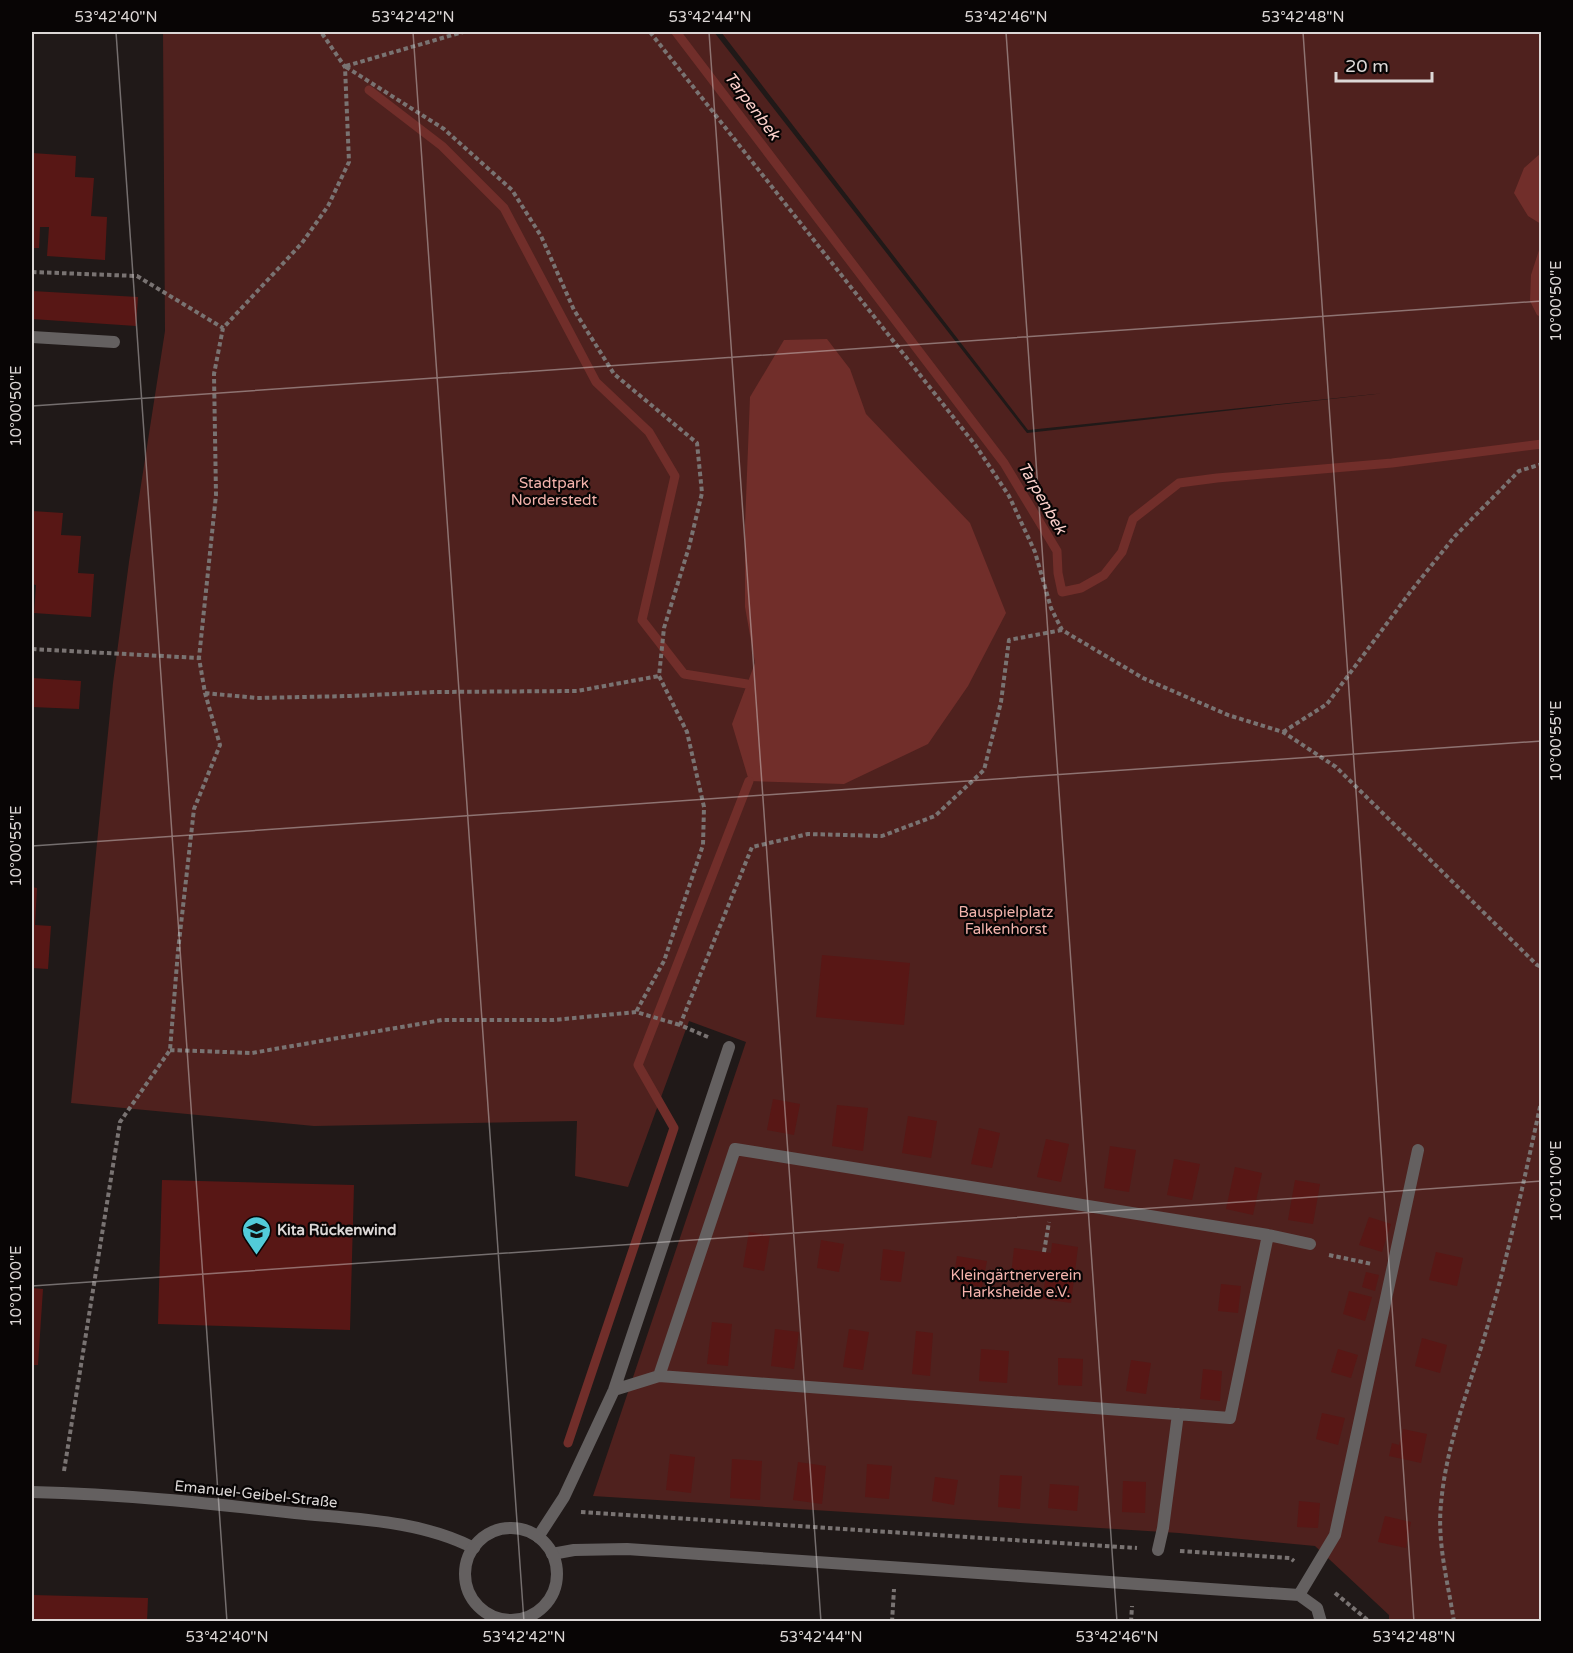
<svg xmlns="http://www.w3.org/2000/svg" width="1573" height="1653" viewBox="0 0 1573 1653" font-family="'Varela Round',sans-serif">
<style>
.green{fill:#4f211e}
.water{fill:#712e2a}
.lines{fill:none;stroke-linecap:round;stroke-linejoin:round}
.stream{stroke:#712e2a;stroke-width:9}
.building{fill:#581715}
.path{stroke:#797372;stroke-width:4;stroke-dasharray:4.5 3;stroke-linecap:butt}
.lane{stroke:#646060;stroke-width:12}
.street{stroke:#646060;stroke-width:12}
.ticks{fill:none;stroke:#dcd7d6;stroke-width:1.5;stroke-opacity:0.45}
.labels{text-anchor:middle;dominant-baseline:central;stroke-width:4.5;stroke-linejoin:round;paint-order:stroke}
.park-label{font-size:15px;fill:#f3b3ac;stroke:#080505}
.poi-label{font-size:15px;font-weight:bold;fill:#dcd7d6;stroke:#080505;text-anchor:start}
.street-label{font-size:15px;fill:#dcd7d6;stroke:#080505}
.water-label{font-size:16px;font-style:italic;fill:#fdd1cc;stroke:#080505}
.neatline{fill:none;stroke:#dcd7d6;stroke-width:2}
.ticks-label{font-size:15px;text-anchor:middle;fill:#dcd7d6}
</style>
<rect width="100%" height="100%" fill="#201918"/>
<!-- green -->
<path class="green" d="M163 32H714L1027 433 1385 393 1028 430 721 32H1541V1621H1389V1615L1315 1546 1179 1533 593 1496 746 1042 689 1021 628 1187 575 1176 577 1121 314 1126 71 1103 113 683 129 562 165 331Z"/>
<!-- water -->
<path class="water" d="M1541 153V224L1528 216 1514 193 1524 168Z
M1541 244V317L1537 315 1530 301 1531 275Z
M827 339 850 369 866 414 970 523 1006 613 968 686 928 744 844 784 749 781 732 724 755 663 745 607V525L750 397 784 340Z"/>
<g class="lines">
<!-- stream -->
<path class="stream" d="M676 32 1004 463 1057 551 1058 573 1062 592 1081 588 1104 575 1122 552 1133 519 1179 483 1217 478 1392 463 1542 444
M369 90 442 146 504 208 596 382 649 432 675 476 642 620 684 674 747 684
M568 1443 674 1128 638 1065 749 781"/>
</g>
<!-- building -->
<path class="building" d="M32 153 76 156 75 177 94 178 91 216 107 217 105 260 47 256 49 227H40L39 248H32Z
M32 291 138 297 136 326 32 319Z
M32 511 63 513 61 535 81 536 78 573 94 574 91 617 34 613 36 585 32 584Z
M32 678 81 681 79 709 32 707Z
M32 887 37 888 35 925 51 926 48 969 32 968Z
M822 955 910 963 904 1025 816 1017Z
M773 1099 800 1104 794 1135 767 1130Z
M837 1105 868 1108 863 1151 832 1146Z
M908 1116 937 1121 931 1158 902 1153Z
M979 1128 1000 1133 992 1168 971 1164Z
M1046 1139 1069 1144 1061 1182 1037 1177Z
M1110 1146 1136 1150 1129 1192 1104 1188Z
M1174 1159 1200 1164 1192 1200 1167 1195Z
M1235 1167 1262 1173 1253 1215 1226 1209Z
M162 1180 354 1185 350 1330 158 1324Z
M1295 1180 1320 1184 1313 1224 1288 1220Z
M1369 1217 1391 1224 1382 1252 1359 1245Z
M749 1232 770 1235 764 1271 743 1267Z
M821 1240 844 1244 839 1272 817 1268Z
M1052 1243 1078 1247 1071 1303 1043 1299 1045 1281 1011 1276 1014 1248 1051 1253Z
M883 1249 905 1252 901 1282 880 1280Z
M1436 1252 1463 1258 1457 1286 1429 1280Z
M957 1256 987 1261 982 1287 953 1282Z
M1366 1272 1379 1275 1375 1291 1362 1287Z
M1221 1284 1241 1286 1238 1313 1218 1311Z
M32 1288 43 1289 38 1365H32Z
M1349 1291 1372 1297 1365 1321 1343 1314Z
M712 1322 732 1324 728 1366 707 1364Z
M775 1329 799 1332 794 1369 771 1366Z
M849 1329 869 1332 863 1370 843 1367Z
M916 1331 933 1333 930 1376 912 1374Z
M1422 1338 1447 1345 1440 1373 1415 1366Z
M981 1349 1009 1351 1007 1383 979 1381Z
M1338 1349 1358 1355 1351 1378 1331 1372Z
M1058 1358 1083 1359 1082 1386 1058 1385Z
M1131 1360 1151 1363 1146 1394 1126 1391Z
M1203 1369 1222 1371 1220 1401 1200 1399Z
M1322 1413 1345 1418 1338 1445 1316 1439Z
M1403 1429 1427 1434 1421 1463 1389 1456 1392 1443 1399 1445Z
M670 1454 695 1457 691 1493 666 1490Z
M732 1459 762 1461 760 1500 730 1498Z
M798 1462 826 1466 822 1504 793 1500Z
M867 1464 892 1466 889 1499 865 1497Z
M1000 1475 1022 1476 1020 1509 998 1507Z
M935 1477 958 1480 954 1505 932 1501Z
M1123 1481 1146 1482 1145 1513 1122 1512Z
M1050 1484 1079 1486 1077 1511 1048 1508Z
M1299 1501 1320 1503 1318 1528 1297 1527Z
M1385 1516 1411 1522 1406 1548 1378 1542Z
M32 1595 148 1598 147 1622H32Z"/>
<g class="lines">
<!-- path -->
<path class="path" d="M650 32 976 446 1009 496 1035 552 1051 608 1062 630 1143 678 1228 715 1283 732 1336 767 1537 965 1542 967
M346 66 463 32
M346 67 444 129 512 190 541 236 574 310 614 374 697 443 702 493 689 547 664 628 659 676 687 732 704 807 703 845 664 961 636 1012
M32 272 137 276 223 328
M32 649 199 658
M205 693 257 698 350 696 435 692 577 691 659 676
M1283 732 1327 704 1411 591 1455 536 1519 471 1542 464
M708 1037 680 1025 752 847 808 834 882 836 935 816 984 770 1001 702 1009 640 1062 630
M170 1050 252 1053 442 1020H554L636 1012 680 1025
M1044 1252 1049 1222
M1329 1255 1372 1264
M64 1471 120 1122 170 1050 178 951 194 809 220 745 205 693 199 658 216 495 214 374 223 328 302 243 328 206 349 162 345 67 321 32
M581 1512 1137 1548
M1180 1551 1290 1558 1294 1561
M1335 1593 1370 1622
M892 1622 894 1589
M1131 1622 1132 1606
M1454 1622C1448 1582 1437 1544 1441 1504 1446 1444 1470 1386 1487 1328 1509 1253 1525 1175 1542 1098"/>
<!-- lane -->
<path class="lane" d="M32 337 114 342
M659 1376 735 1149 1268 1235 1310 1244
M614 1390 659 1376 1230 1418 1268 1235
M32 1492C120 1494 207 1503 295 1513 354 1519 420 1520 474 1548
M538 1537 564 1497 614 1390 729 1047
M1158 1550 1163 1528 1178 1414
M552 1554 574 1550 627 1549 1299 1595 1317 1608 1321 1622
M1299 1595 1335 1535 1418 1150"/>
<!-- street -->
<path class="street" d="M465 1574a46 46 0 1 1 92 0a46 46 0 1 1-92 0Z"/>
</g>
<!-- ticks -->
<path class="ticks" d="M116 32 227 1622M413 32 524 1622M709 32 821 1622M1006 32 1117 1622M1303 32 1414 1622M32 406 1542 301M32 846 1542 741M32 1286 1542 1181M1530 1622 1542 1621"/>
<!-- icons -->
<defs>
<symbol id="school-pin" viewBox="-11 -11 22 30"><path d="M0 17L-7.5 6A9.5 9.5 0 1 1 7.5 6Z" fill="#52cbd9" stroke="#080505"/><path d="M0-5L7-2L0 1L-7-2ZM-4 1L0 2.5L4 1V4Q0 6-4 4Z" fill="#111"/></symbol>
</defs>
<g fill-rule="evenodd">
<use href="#school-pin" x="240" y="1214" width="33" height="45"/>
</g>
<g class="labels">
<!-- park labels -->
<g class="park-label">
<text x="554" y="483">Stadtpark<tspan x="554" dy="17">Norderstedt</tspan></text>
<text x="1006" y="912">Bauspielplatz<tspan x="1006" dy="17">Falkenhorst</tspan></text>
<text x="1016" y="1275">Kleingärtnerverein<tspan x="1016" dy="17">Harksheide e.V.</tspan></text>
</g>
<!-- poi labels -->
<g class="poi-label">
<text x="277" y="1230">Kita Rückenwind</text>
</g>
<!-- street labels -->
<g class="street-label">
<text transform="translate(256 1494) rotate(6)">Emanuel-Geibel-Straße</text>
</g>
<!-- water labels -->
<g class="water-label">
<text transform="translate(752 106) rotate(53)">Tarpenbek</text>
<text transform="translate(1042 498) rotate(60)">Tarpenbek</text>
</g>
</g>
<!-- border -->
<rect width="1573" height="1653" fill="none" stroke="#080505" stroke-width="66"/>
<!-- scale -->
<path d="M1336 72v9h96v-9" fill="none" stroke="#dcd7d6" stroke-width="3"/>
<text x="1345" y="72" font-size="18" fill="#dcd7d6" stroke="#080505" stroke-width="4.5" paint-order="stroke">20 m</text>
<rect x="33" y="33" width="1507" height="1587" class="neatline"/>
<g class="ticks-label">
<text x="116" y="22">53°42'40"N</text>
<text x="413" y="22">53°42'42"N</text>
<text x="710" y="22">53°42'44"N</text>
<text x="1006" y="22">53°42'46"N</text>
<text x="1303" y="22">53°42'48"N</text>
<text transform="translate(1556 301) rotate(-90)" y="5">10°00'50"E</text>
<text transform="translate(16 406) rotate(-90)" y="5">10°00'50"E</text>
<text transform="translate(1556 741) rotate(-90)" y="5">10°00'55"E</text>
<text transform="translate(16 846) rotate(-90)" y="5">10°00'55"E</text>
<text transform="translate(1556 1181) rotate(-90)" y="5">10°01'00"E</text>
<text transform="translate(16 1286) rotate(-90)" y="5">10°01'00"E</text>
<text x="227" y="1642">53°42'40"N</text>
<text x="524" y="1642">53°42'42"N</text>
<text x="821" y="1642">53°42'44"N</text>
<text x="1117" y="1642">53°42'46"N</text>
<text x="1414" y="1642">53°42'48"N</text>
</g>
</svg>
